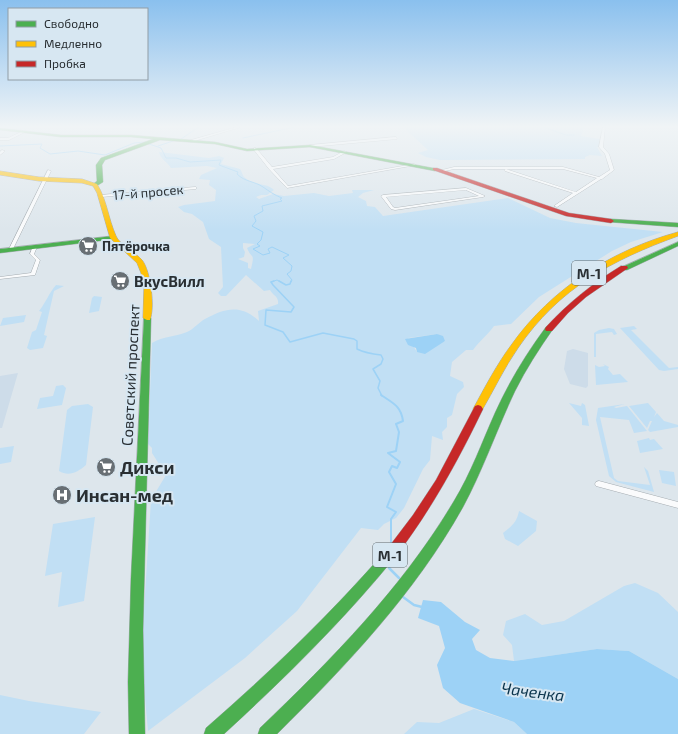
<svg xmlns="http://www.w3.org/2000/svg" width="678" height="734" viewBox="0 0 678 734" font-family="'Exo 2',sans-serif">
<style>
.built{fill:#cddce9}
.green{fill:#c1dff4;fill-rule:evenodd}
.water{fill:#9dd2f6}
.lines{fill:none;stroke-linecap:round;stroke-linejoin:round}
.stream-far3{stroke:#9dd2f6;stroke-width:1}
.stream-far2{stroke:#9dd2f6;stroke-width:1.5}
.stream-far1{stroke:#9dd2f6;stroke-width:2}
.stream{stroke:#9dd2f6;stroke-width:2.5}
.street-casing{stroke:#a5acb1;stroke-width:1}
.fast-casing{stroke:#a5acb1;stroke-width:1}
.slow-casing{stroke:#a5acb1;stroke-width:1}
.jam-casing{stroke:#a5acb1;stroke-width:1}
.street{fill:#fafbfc;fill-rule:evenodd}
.fast{fill:#4caf50;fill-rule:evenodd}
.slow{fill:#ffc107;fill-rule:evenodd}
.jam{fill:#c62828;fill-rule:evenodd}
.labels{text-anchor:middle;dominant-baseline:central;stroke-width:4;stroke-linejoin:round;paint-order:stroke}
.far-street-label{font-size:13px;fill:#292f33;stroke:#d7e7f2}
.far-poi-label{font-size:13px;font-weight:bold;fill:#292f33;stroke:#d7e7f2;text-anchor:start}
.shield{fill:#d7e7f2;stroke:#5d666c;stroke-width:1}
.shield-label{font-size:14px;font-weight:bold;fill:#292f33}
.poi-label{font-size:15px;font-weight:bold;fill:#292f33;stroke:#d7e7f2;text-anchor:start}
.street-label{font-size:15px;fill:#292f33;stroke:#d7e7f2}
.water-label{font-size:16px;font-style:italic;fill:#09334b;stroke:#d7e7f2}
.near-poi-label{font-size:18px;font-weight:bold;fill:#292f33;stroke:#d7e7f2;text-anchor:start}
</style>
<rect width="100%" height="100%" fill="#dde6ec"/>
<!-- built -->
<path class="built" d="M573 349 588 353V386L586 388 570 384 564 369 567 351Z
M18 373 2 428H0V376Z"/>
<!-- green -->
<path class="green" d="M403 127H584L581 136 600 139 599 147H597L602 156 590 155 585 157V159L440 160 426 157 418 153 428 150Z
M159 152 209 158 219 156 224 158 221 164 240 169C242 172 242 174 244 177 254 186 267 183 274 190L267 195H261L256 197 259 199 273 194 284 196 314 193 329 196 353 193 352 190H374L363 193 358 197 366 201 367 206 375 207 383 216 508 198 550 218 576 223 663 232 631 242 612 251 539 297 511 324 494 326C487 336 480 340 473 350H466L452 362 450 376 463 382 464 387 457 394 452 415 447 418V427L442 432 443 440 432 436 430 460 423 469 404 508 396 518 384 524 378 530 361 528 297 611 245 658 148 731 141 656 151 500 166 475 152 453V448L148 444 152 343C163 336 176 337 187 332 194 329 199 322 205 319 225 308 241 304 259 321L258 311 278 304C279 296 273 296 270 290L264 291 246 275 226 296H221L218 293 223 287 221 247 209 239 203 222 192 214 184 212 178 207 184 205 215 201 216 190 209 185 210 180 199 179 201 175 217 168 207 166 171 168C167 161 161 160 159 152ZM243 243 255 244 247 248C252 260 255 252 251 269L248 268V263L238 259 244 257 245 252 243 248ZM437 334 445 341 417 352 408 338Z
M56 285 64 286 54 291 44 335 47 336 43 348 30 350 27 348 32 332 36 330 42 312 39 311C46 302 49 293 56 285Z
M94 296 102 297 99 311 89 313 92 298Z
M26 315 24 322 0 326 3 318Z
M634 326 637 329 631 330 669 368 678 367V369L664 371 659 370 620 328Z
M609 328 614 329 617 334 614 335 612 332 596 334V357H594V333L599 330Z
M603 364 609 367 608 369 613 375 620 374 628 382 596 385 595 365 599 367 605 366Z
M63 385 66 388 62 405 37 409 40 398 53 396 56 386Z
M569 403 581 406 582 403 585 405 589 426 582 425V418Z
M648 403 656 412 654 417 657 413 664 421 678 425V427L650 432 648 430 652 421H650L647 428 629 406Z
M88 404 93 407 86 465C78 472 69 477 59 471L67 410 72 406Z
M625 404 614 407 616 408 627 406 647 431 634 433 629 420 600 417 614 478 618 481 650 485 644 467 648 471 654 492 616 482 609 476 596 420 598 408Z
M649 438 650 440 654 439 663 449 640 453 637 441Z
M14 446 11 462 0 464V448Z
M659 470 674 472 676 486 662 483Z
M519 511 537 521 536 531 518 546 505 539 503 533C512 526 517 522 519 511Z
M95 517 84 601 58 607 62 572 45 576 53 524Z
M635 583 658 593 678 612V679L629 651 597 649 514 661 512 645 503 635 506 621 525 614 542 625 564 621 624 586Z
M0 695 29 701 101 712 84 734H0Z
M474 709 514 722 527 734H404L417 722 439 723Z"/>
<!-- water -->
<path class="water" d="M437 334 443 336 445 341 425 354 417 352 416 348 408 345 405 339Z
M423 600 441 602 465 622 480 630 472 639 476 650 490 658 514 661 597 649 629 651 678 679V734H527L514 722 460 703 443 688 437 665 445 648 439 626 418 618Z"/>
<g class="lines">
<!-- stream-far3 -->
<path class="stream-far3" d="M543 127 566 135H574
M243 138 295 127
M181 139 199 127
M149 144 161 148 166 158H176L190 162 221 160 219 165 238 172 237 174C245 182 254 181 263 187 269 191 274 195 282 198L280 199 282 201 262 206 263 211 254 216 256 221 252 226 263 232 261 240 257 244 260 246 253 249 263 255 270 253 268 249 272 247 289 255 283 258 292 266 291 271 287 274 292 280 291 282
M0 146 42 144 40 148 50 154 78 151 105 155 134 143 145 142
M158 146 173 141
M271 282 277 280 281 282"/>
<!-- stream-far2 -->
<path class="stream-far2" d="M274 281 271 282 273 285 294 307 291 312 266 310 265 325 283 332 290 342 323 333 354 339 357 341V349C365 353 372 354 381 355L383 359 381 364 373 369 380 381 378 388 382 396
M279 281 286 285 290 284 291 281"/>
<!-- stream-far1 -->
<path class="stream-far1" d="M381 395C393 403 401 406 403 421L396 424 399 432 396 451 388 453 400 462 397 468 392 466 389 472 396 484 387 507 396 512 391 519V542"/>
<!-- stream -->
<path class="stream" d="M389 568 399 578
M403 597 414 605 422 607"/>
<defs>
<path id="street" d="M237 127H241L191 142 188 141Z
M603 127H605L603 147 609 154 614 170 602 179H601L557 207 554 206 573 193 505 171 504 170 506 169H454L440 172 438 171 454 167H563L599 177 610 170 605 154 599 147ZM506 169H563L597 178 576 192Z
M23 131 25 132 9 140H0V138H8Z
M396 137 397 139 310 147 308 146 310 145Z
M254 148H256L272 167 333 157 344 151 347 152 334 159 273 169 288 186 414 164 416 165 287 188 269 169 254 150Z
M2 150 5 151 0 155V152Z
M48 170 51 171 13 249V250H9V249Z
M195 187H196V189L101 197 99 196 101 195Z
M466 188 485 196 483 197 395 210 391 209 381 196 383 195ZM466 190 479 196 395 208 393 207 386 197Z
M33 246H37V247L34 254 40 260 35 275 0 279V277L31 273 36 260 30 254Z
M599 481 678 502V508L596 486 595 484 596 482Z"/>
<path id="fast" d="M0 128 61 135H131L215 142 247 149 310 145 438 169 435 171 310 147 247 151 215 144 160 140 105 160 102 165 103 182 95 187 92 185 97 181 96 165 101 158 153 139 131 137H61L0 130Z
M611 219 678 223V227L609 222V220Z
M113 236 115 237V239L0 253V249Z
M678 242V246L627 270H621L620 268Z
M144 316H147L151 318 143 630 145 734H129L128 682 131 578Z
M549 326 553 329C539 349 526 369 515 391 497 429 483 470 463 507 415 593 347 665 277 734H258L260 728C332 659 403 587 454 501 471 473 482 442 495 413 509 382 526 354 546 327Z
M392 546 396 548 398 552 396 556C344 620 285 678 224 734H204L206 728C270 672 332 613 388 548Z"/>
<path id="slow" d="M0 171 39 177 82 179 97 184C107 200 108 218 116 236 119 244 136 253 142 260 151 271 155 308 150 320H147L143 318 144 287 141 273 137 263 110 238 97 193 93 186 82 183 39 181 0 175Z
M678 232V236C612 260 559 288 518 348 504 368 494 390 481 412H475L473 409C485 387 497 364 512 344 552 288 612 250 678 232Z"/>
<path id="jam" d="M433 168H437L569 213 611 219 614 221 611 223 566 216 433 170Z
M621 266H627L628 268 586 297 568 313 552 331H546L545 329 546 327C568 303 593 283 621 266Z
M478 405 481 406 483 409C458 461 431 510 396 556L392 558 388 556 386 552 388 548 413 515 436 480 475 406Z"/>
</defs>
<!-- street casing -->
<use href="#street" class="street-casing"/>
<!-- fast casing -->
<use href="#fast" class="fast-casing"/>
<!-- slow casing -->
<use href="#slow" class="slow-casing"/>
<!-- jam casing -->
<use href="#jam" class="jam-casing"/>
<!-- street -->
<use href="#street" class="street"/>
<!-- fast -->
<use href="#fast" class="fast"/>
<!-- slow -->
<use href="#slow" class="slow"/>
<!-- jam -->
<use href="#jam" class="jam"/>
</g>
<!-- sky -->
<linearGradient id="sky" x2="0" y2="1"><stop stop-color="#8ac0ee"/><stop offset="0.55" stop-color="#f0f4f6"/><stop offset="1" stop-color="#f0f4f6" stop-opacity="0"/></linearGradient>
<rect width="678" height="230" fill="url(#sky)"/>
<!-- icons -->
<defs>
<symbol id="supermarket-disc" viewBox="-11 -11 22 22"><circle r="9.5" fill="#686f74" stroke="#d7e7f2"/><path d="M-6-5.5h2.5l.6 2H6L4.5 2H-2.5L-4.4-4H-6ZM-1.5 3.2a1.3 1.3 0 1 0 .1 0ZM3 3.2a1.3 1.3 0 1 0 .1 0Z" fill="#fff"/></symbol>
<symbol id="hospital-disc" viewBox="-11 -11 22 22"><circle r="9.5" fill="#686f74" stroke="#d7e7f2"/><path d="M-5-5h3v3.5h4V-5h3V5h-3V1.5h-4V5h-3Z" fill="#fff"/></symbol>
</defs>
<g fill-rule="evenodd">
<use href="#supermarket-disc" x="77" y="235" width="22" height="22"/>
<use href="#supermarket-disc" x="109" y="270" width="22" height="22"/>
<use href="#supermarket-disc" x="95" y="456" width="22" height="22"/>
<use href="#hospital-disc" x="51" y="484" width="22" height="22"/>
</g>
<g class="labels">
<!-- far-street labels -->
<g class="far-street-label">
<text transform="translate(148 192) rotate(-5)">17-й просек</text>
</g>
<!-- far-poi labels -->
<g class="far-poi-label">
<text x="102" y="246">Пятёрочка</text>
</g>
<!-- shield labels -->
<g class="shield">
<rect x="572" y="261" width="34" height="24" rx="3"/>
<rect x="373" y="543" width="34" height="24" rx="3"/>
</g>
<g class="shield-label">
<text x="589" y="273">М-1</text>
<text x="390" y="555">М-1</text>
</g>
<!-- poi labels -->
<g class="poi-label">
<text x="134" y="281">ВкусВилл</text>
</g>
<!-- street labels -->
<g class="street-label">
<text transform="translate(130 375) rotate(-87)">Советский проспект</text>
</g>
<!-- water labels -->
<g class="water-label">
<text transform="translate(533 691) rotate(7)">Чаченка</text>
</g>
<!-- near-poi labels -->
<g class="near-poi-label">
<text x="120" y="467">Дикси</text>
<text x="76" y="495">Инсан-мед</text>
</g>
</g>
<!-- legend -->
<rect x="8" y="8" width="140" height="72" fill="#d7e7f2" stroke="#919da6"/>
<rect x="16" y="21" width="20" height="6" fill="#4caf50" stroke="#919da6"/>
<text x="44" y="28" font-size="12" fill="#292f33">Свободно</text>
<rect x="16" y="41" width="20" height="6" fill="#ffc107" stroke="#919da6"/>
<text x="44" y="48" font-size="12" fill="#292f33">Медленно</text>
<rect x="16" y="61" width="20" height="6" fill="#c62828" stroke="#919da6"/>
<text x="44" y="68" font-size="12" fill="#292f33">Пробка</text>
</svg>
